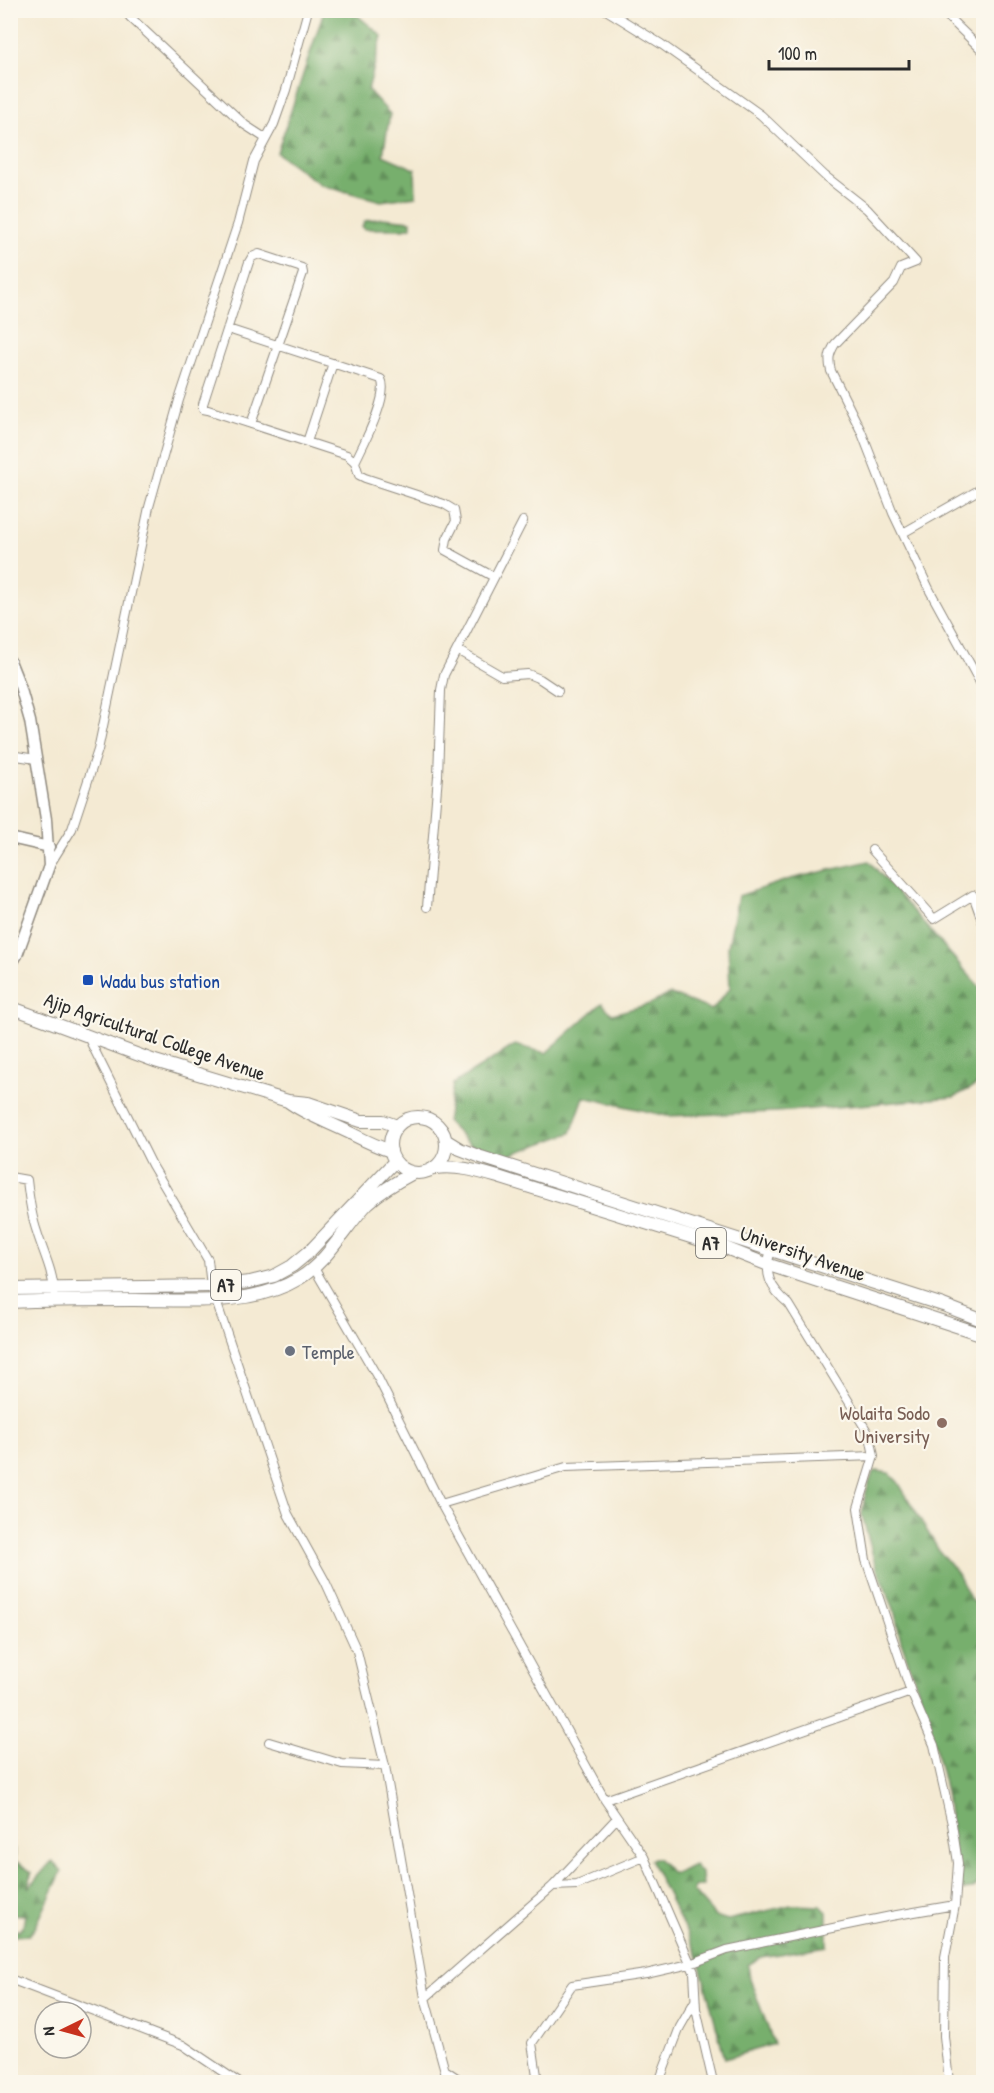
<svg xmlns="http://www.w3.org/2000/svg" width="994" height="2093" viewBox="0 0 994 2093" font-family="'Patrick Hand',sans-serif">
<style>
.forest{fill:url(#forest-firs);stroke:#516d4c;stroke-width:1.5}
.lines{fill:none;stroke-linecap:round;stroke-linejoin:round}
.minor-casing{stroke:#908a7f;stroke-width:10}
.secondary-casing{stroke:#908a7f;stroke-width:13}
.primary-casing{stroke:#908a7f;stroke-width:14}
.trunk-casing{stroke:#908a7f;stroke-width:14}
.minor{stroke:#fff;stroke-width:8}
.secondary{stroke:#fff;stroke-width:10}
.primary{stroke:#fff;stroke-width:12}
.trunk{stroke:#fff;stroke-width:12}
.transit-dot{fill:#1a4fb4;stroke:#fbf7ec;stroke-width:2}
.worship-dot{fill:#6b7280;stroke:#fbf7ec;stroke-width:2}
.education-dot{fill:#8d6e63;stroke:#fbf7ec;stroke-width:2}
.labels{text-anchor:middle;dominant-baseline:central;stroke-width:4.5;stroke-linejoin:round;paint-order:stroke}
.shield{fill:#fbf7ec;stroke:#696865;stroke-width:1.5}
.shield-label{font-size:18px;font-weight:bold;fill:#2b2b2b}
.transit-label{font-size:20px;fill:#164399;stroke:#fbf7ec;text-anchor:start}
.street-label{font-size:20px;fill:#2b2b2b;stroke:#fbf7ec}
.worship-label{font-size:20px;fill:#5b616d;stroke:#fbf7ec;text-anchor:start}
.education-label{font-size:20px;fill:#785e54;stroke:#fbf7ec;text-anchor:end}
</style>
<defs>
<pattern id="forest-firs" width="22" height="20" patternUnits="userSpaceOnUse" patternTransform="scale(1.5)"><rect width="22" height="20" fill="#77af6d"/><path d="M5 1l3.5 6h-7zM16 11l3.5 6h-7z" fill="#628f5a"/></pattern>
</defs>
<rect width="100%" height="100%" fill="#fbf7ec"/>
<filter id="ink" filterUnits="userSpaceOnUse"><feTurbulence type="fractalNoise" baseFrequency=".0167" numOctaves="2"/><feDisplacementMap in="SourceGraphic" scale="12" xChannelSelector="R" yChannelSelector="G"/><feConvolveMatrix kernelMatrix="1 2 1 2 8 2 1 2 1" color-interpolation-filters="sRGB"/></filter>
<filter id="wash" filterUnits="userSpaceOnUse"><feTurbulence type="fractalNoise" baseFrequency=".008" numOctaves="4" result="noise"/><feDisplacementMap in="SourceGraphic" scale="24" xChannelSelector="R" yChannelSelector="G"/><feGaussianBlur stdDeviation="1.35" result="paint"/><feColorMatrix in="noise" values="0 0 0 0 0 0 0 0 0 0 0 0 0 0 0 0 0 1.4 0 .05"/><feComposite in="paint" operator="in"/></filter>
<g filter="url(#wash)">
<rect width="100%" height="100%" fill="#f4ead3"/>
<!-- forest -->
<path class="forest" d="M324 11H352L382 36 368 90 390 114 383 155 415 169 416 196 381 201 321 185 277 153Z
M382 218 411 221V227L404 229H364L362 226 365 221Z
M869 861 983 991V1082L954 1097 776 1112 667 1116 584 1097 571 1133 507 1156 469 1144 447 1122 453 1084 515 1045 546 1053 602 1003 612 1014 650 1004 670 994 712 1010 730 988 728 947 738 896 790 879Z
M877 1471 889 1473 898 1482 939 1551 958 1574 970 1598 983 1615 984 1843 980 1850 983 1858 984 1880 972 1889 963 1890 957 1880 946 1792 928 1718 901 1641 894 1609 875 1564 862 1515 865 1495 873 1472Z
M11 1848 15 1849V1861L32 1872 28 1888 52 1861 62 1871 35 1928 29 1935 11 1936V1928L18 1931 23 1926 25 1915 11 1914Z
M653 1858H658L671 1873H678L694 1865 702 1874 703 1885 694 1887 693 1891 715 1916 728 1920 791 1905 821 1906 827 1912V1946L761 1957 748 1965 750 1979 774 2044 725 2059 697 1954 650 1860Z"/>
</g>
<g filter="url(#ink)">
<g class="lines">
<defs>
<path id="minor" d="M125 10 130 17 245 125 265 138
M606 10 661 44 761 115 825 176 867 209 916 262 901 268 894 283 835 344C829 354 828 359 831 371L861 431 893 513 930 591 982 686V696
M941 10 984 52
M228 329 381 379C390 395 363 445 355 462
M251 424 303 273 302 268 259 254 252 257 249 262 203 404V409L208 410 347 455 355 462 359 475 365 478 444 504 454 510 456 521 447 539 445 550 494 577
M307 442 333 363
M903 533 984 487
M457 650 502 676 528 674 540 679 558 691
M10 755 36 759
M872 850 934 919 973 895 984 926
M49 866 72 829 98 750 149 507 179 400 238 223 254 161 274 124 286 90 308 10
M427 907 438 776 441 690 444 675 523 521
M88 1037 152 1165 208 1260 211 1286 288 1514 325 1581 357 1651 385 1766 425 1998 448 2082
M10 1177 27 1180C29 1198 31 1215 37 1232 43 1252 53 1271 54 1292
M771 1250C763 1274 770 1288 789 1304L870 1436 874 1456 858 1508 866 1560 911 1692 934 1745 952 1824 958 1863 955 1905 945 1957 944 2036 949 2082
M314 1268 378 1378 441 1504 605 1800 644 1857 694 1972 696 2009 713 2082
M441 1504 566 1467 874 1456
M269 1742 342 1764 385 1766
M605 1800 911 1692
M553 1886 577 1885 644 1857
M10 1979 183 2045 238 2082
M425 1998 553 1886 617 1818
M445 2070 463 2082
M538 2082 532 2043 572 1985 646 1974 690 1964 727 1950 891 1916 955 1905
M659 2082 680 2027 695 2001"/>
<path id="secondary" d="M10 661 20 686 30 721 46 819 49 866 17 955 10 966
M10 838 49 847"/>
<path id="primary" d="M10 1007 155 1061 288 1101 308 1103 361 1121H383L397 1126
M289 1102C307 1115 328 1122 348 1132 362 1139 375 1146 391 1151"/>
<path id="trunk" d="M390 1145a28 28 0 1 1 56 0a28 28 0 1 1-56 0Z
M447 1141 460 1149 481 1157 943 1305 984 1321
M435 1168C457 1165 477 1171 498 1177L723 1247 766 1264 984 1335
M10 1289 211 1286 250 1282 274 1276 292 1266 309 1252 395 1161
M10 1302C52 1300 93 1300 134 1300 189 1300 252 1307 300 1278 329 1260 345 1227 368 1203 382 1190 396 1182 413 1173"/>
</defs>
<!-- minor casing -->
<use href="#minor" class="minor-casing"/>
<!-- secondary casing -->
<use href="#secondary" class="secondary-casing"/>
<!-- primary casing -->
<use href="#primary" class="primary-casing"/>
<!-- trunk casing -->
<use href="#trunk" class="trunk-casing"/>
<!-- minor -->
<use href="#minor" class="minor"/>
<!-- secondary -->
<use href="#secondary" class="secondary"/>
<!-- primary -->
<use href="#primary" class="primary"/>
<!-- trunk -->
<use href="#trunk" class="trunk"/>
</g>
</g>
<!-- markers -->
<rect class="transit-dot" x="82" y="974" width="12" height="12" rx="3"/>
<circle class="worship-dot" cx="290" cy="1351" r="6"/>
<circle class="education-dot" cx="942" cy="1423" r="6"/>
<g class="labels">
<!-- shield labels -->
<g class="shield">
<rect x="696" y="1228" width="30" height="30" rx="4.5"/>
<rect x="211" y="1270" width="30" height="30" rx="4.5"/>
</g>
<g class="shield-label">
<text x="711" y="1243">A7</text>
<text x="226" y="1285">A7</text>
</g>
<!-- transit labels -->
<g class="transit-label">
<text x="100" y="980">Wadu bus station</text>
</g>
<!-- street labels -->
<g class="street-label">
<text transform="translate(155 1036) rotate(19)">Ajip Agricultural College Avenue</text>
<text transform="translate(803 1253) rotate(19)">University Avenue</text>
</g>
<!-- worship labels -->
<g class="worship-label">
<text x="302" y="1351">Temple</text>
</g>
<!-- education labels -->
<g class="education-label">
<text x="930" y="1412">Wolaita Sodo<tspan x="930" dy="23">University</tspan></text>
</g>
</g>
<!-- margin -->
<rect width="994" height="2093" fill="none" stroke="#fbf7ec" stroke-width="36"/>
<!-- north arrow -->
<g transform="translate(63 2030) rotate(265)"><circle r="28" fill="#fbf7ec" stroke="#a8a59f" stroke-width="1.5"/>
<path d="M0-4.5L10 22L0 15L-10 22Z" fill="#c8321e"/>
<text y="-9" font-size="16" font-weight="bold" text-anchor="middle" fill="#2b2b2b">N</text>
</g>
<!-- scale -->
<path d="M769 60v9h140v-9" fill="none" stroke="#2b2b2b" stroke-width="3"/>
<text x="778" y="60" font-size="18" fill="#2b2b2b" stroke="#fbf7ec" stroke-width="4.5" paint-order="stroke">100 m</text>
</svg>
